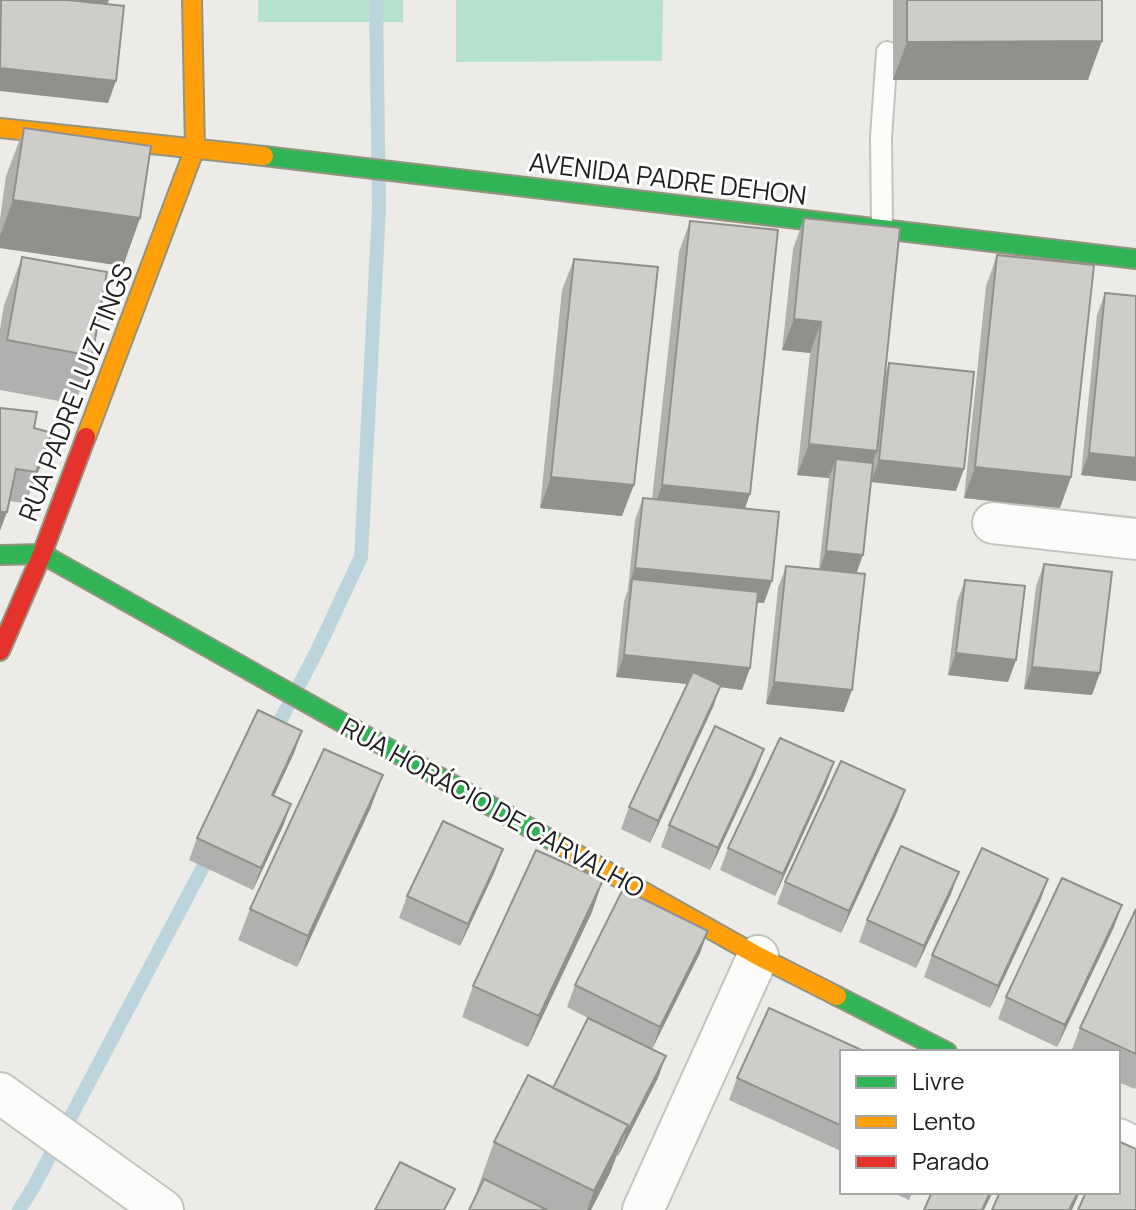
<svg xmlns="http://www.w3.org/2000/svg" width="1136" height="1210" viewBox="0 0 1136 1210" font-family="Manrope,sans-serif">
<style>
.pitch{fill:#b5e1cf}
.lines{fill:none;stroke-linecap:round;stroke-linejoin:round}
.stream{stroke:#bcd5dd;stroke-width:14}
.lane-casing{stroke:#c3c3c1;stroke-width:24}
.street-casing{stroke:#c3c3c1;stroke-width:44}
.fast-casing{stroke:#939581;stroke-width:22}
.slow-casing{stroke:#939581;stroke-width:22}
.jam-casing{stroke:#939581;stroke-width:22}
.lane{stroke:#fcfcfb;stroke-width:20}
.street{stroke:#fcfcfb;stroke-width:40}
.fast{stroke:#30b455;stroke-width:18}
.slow{stroke:#ff9f0a;stroke-width:18}
.jam{stroke:#e5322d;stroke-width:18}
.wall{fill:#b2b0ae}
.shaded-wall{fill:#91908d}
.building{fill:#cfcdca;stroke:#91908d;stroke-width:2}
.labels{text-anchor:middle;dominant-baseline:central;stroke-width:6;stroke-linejoin:round;paint-order:stroke}
.street-label{font-size:26px;fill:#1e1e1e;stroke:#fff}
</style>
<rect width="100%" height="100%" fill="#ecebe7"/>
<!-- pitch -->
<path class="pitch" d="M258 0H403V22H258Z
M456 0H663L662 61 456 62Z"/>
<g class="lines">
<!-- stream -->
<path class="stream" d="M273 734 316 653 361 557 379 209 376 0
M19 1210 33 1188 211 852"/>
<defs>
<path id="lane" d="M882 229 881 137 887 52"/>
<path id="street" d="M993 523 1136 539
M0 1093 163 1210
M1118 1139 1136 1148
M643 1210 758 956"/>
<path id="fast" d="M264 156 1136 259
M0 555 42 554 562 846
M837 996 947 1052"/>
<path id="slow" d="M0 128 264 156
M86 437 195 148 192 0
M562 846 758 956 837 996"/>
<path id="jam" d="M0 651 42 554 86 437"/>
</defs>
<!-- lane casing -->
<use href="#lane" class="lane-casing"/>
<!-- street casing -->
<use href="#street" class="street-casing"/>
<!-- fast casing -->
<use href="#fast" class="fast-casing"/>
<!-- slow casing -->
<use href="#slow" class="slow-casing"/>
<!-- jam casing -->
<use href="#jam" class="jam-casing"/>
<!-- lane -->
<use href="#lane" class="lane"/>
<!-- street -->
<use href="#street" class="street"/>
<!-- fast -->
<use href="#fast" class="fast"/>
<!-- slow -->
<use href="#slow" class="slow"/>
<!-- jam -->
<use href="#jam" class="jam"/>
</g>
<!-- wall -->
<path class="wall" d="M893 0H1102L1088 80H893Z
M24 128 140 218 123 266 0 248V219L6 176Z
M804 218 885 375 889 363 956 491 871 482 857 573 844 712 766 704 778 588 786 566 819 569 829 478 797 475 810 353 782 350 793 249Z
M690 221 764 603H757L750 668 742 690 720 687 713 707 650 843 621 829 629 807 687 684 616 677 624 601 628 590 635 520 643 498 652 499 679 252Z
M997 255 1060 508 964 498 986 286Z
M22 257 92 356 75 404 0 390V329L4 305Z
M574 259 622 516 540 508 562 290Z
M1105 293 1136 296V481L1081 475 1097 315Z
M0 408 41 465 25 503 9 501Z
M1044 564 1092 695 1024 689 1036 586Z
M965 580 1016 660 1008 682 948 675 957 602Z
M302 731 294 753 274 796 291 804 283 826 253 890 189 860 197 838Z
M764 749 756 771 710 870 661 847 669 825Z
M826 784 775 896 720 870 728 848Z
M905 790 897 812 841 933 777 904 785 882Z
M371 807 297 967 238 940 250 909Z
M503 849 495 871 460 946 399 918 407 896Z
M1048 879 1040 901 990 1008 924 977 932 955Z
M951 894 916 968 859 942 867 920Z
M1122 905 1114 927 1057 1047 998 1019 1006 997Z
M1136 909V1087L1135 1089 1118 1082V1052H1071L1080 1028Z
M592 912 528 1047 462 1017 473 986Z
M708 931 700 953 652 1049 658 1078 618 1156 617 1155 610 1173 591 1210H469L479 1190H477L494 1142 553 1088 588 1018 567 1007 575 985Z
M842 1052 841 1151 729 1100 737 1078Z
M891 1192H913L909 1200Z"/>
<!-- shaded-wall -->
<path class="shaded-wall" d="M38 0H109L106 7Z
M1102 41 1088 80H893L907 42Z
M0 68 116 81 108 103 0 91Z
M13 200 140 218 123 266 0 248V236Z
M794 319 821 322 810 353 782 350Z
M52 433 41 465 25 503 36 472Z
M809 444 877 451 865 482 836 459 829 478 797 475Z
M1089 453 1136 458V481L1081 475Z
M879 460 964 469 956 491 871 482Z
M975 467 1071 477 1060 508 964 498Z
M551 477 634 485 622 516 540 508Z
M662 485 750 494 739 525 651 516Z
M0 512H7L0 531Z
M826 551 863 555 855 577 818 573Z
M635 568 772 581 764 603 631 590 632 579 627 590Z
M956 653 1016 660 1008 682 948 675Z
M624 655 750 668 742 690 720 687 713 707 650 843 658 821 720 687 616 677Z
M1032 667 1100 673 1092 695 1024 689Z
M774 682 852 690 844 712 766 704Z
M302 731 294 753 264 817 272 795Z
M764 749 756 771 710 870 718 848Z
M834 762 826 784 775 896 783 874Z
M383 775 371 807 297 967 308 936Z
M905 790 897 812 841 933 849 911Z
M291 804 283 826 253 890 261 868Z
M503 849 495 871 460 946 468 924Z
M959 872 951 894 916 968 924 946Z
M1048 879 1040 901 990 1008 998 986Z
M603 880 592 912 528 1047 539 1016Z
M1122 905 1114 927 1057 1047 1065 1025Z
M708 931 700 953 652 1049 660 1027Z
M666 1056 658 1078 618 1156 626 1134Z
M628 1125 610 1173 591 1210H587L594 1191Z
M990 1192H993L984 1210H982Z
M1078 1192H1080L1072 1210H1069Z"/>
<!-- building -->
<path class="building" d="M1 0H68L124 6 116 81 0 68Z
M907 0H1102V41L907 42Z
M24 128 151 146 140 218 13 200Z
M804 218 900 228 877 451 809 444 821 322 794 319Z
M690 221 778 230 750 494 662 485Z
M997 255 1094 265 1071 477 975 467Z
M22 257 107 272 92 356 7 340Z
M574 259 658 267 634 485 551 477Z
M1105 293 1136 296V458L1089 453Z
M889 363 974 372 964 469 879 460Z
M0 408 37 412 34 428 52 433 36 472 16 469 7 512H0Z
M836 459 873 463 863 555 826 551Z
M643 498 779 512 772 581 635 568Z
M1044 564 1112 572 1100 673 1032 667Z
M786 566 865 574 852 690 774 682Z
M632 579 758 592 750 668 624 655Z
M965 580 1025 586 1016 660 956 653Z
M693 672 721 685 658 821 629 807Z
M258 710 302 731 272 795 291 804 261 868 197 838Z
M715 726 764 749 718 848 669 825Z
M780 738 834 762 783 874 728 848Z
M324 749 383 775 308 936 250 909Z
M841 761 905 790 849 911 785 882Z
M443 821 503 849 468 924 407 896Z
M901 846 959 872 924 946 867 920Z
M982 848 1048 879 998 986 932 955Z
M536 850 603 880 539 1016 473 986Z
M1062 878 1122 905 1065 1025 1006 997Z
M623 889 708 931 660 1027 575 985Z
M1136 909V1054L1080 1028Z
M769 1008 866 1052H842V1126L737 1078Z
M588 1018 666 1056 626 1134 625 1133 628 1125 553 1088Z
M528 1075 628 1125 594 1191 494 1142Z
M1118 1141 1136 1149V1210H1078L1086 1192H1118Z
M400 1162 455 1189 444 1210H375Z
M484 1179 547 1210H469Z
M932 1192H990L982 1210H924Z
M1000 1192H1078L1069 1210H992Z"/>
<g class="labels">
<!-- street labels -->
<g class="street-label">
<text transform="translate(668 178) rotate(7)">AVENIDA PADRE DEHON</text>
<text transform="translate(75 392) rotate(-69)">RUA PADRE LUIZ TINGS</text>
<text transform="translate(493 807) rotate(29)">RUA HORÁCIO DE CARVALHO</text>
</g>
</g>
<!-- legend -->
<rect x="840" y="1050" width="280" height="144" fill="#ffffff" stroke="#a5a5a5" stroke-width="2"/>
<rect x="856" y="1076" width="40" height="12" fill="#30b455" stroke="#a5a5a5" stroke-width="2"/>
<text x="912" y="1090" font-size="24" fill="#1e1e1e">Livre</text>
<rect x="856" y="1116" width="40" height="12" fill="#ff9f0a" stroke="#a5a5a5" stroke-width="2"/>
<text x="912" y="1130" font-size="24" fill="#1e1e1e">Lento</text>
<rect x="856" y="1156" width="40" height="12" fill="#e5322d" stroke="#a5a5a5" stroke-width="2"/>
<text x="912" y="1170" font-size="24" fill="#1e1e1e">Parado</text>
</svg>
